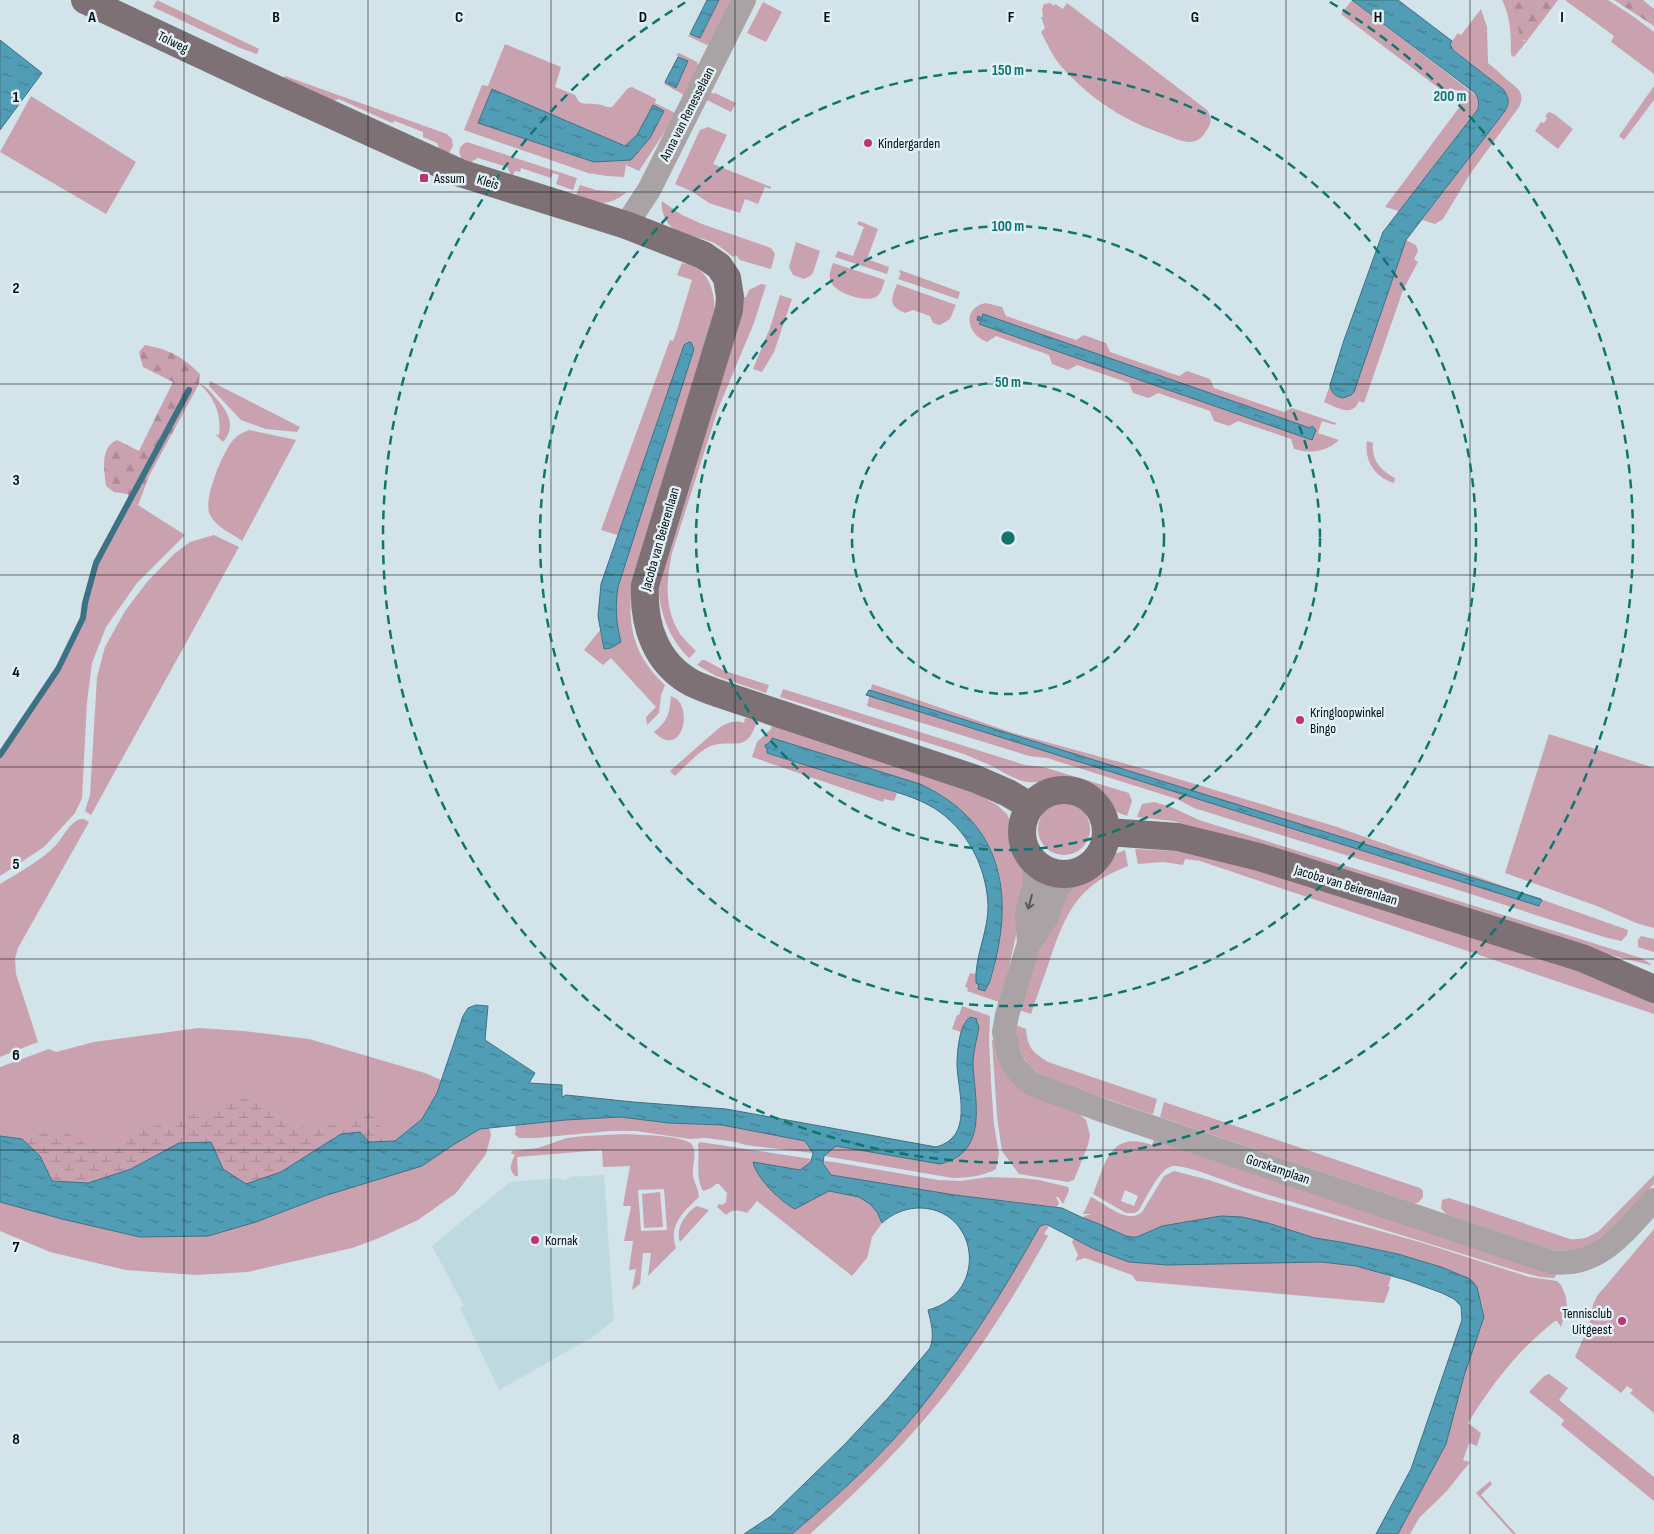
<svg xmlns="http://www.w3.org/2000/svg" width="1654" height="1534" viewBox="0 0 1654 1534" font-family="'Sofia Sans Condensed',sans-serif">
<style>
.built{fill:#bfd9e1}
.green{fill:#caa1ae;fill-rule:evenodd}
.forest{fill:url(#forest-firs)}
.wetland{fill:url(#wetland-marsh)}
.water{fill:url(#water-ripples);stroke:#3c7284}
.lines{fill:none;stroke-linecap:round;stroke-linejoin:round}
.stream{stroke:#3c7284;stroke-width:6}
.minor{stroke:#aaa3a5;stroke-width:24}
.major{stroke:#7d7175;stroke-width:28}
.oneway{stroke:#5a595b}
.grid{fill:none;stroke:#0a0f11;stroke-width:1;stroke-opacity:0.55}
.ring{fill:none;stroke:#0f766e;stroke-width:2.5;stroke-dasharray:9 6}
.poi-dot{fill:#bd3471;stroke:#e0f0f6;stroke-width:2}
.labels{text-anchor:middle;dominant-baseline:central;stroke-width:5;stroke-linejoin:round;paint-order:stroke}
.street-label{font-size:14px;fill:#0a0f11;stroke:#e0f0f6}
.poi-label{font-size:14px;fill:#0a0f11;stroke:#e0f0f6;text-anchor:start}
.grid-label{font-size:16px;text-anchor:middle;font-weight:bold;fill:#0a0f11;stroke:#e0f0f6;stroke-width:5;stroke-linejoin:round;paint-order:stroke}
.centre{fill:#0f766e;stroke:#e0f0f6;stroke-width:2.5}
.ring-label{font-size:15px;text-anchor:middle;font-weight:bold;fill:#0f766e;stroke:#e0f0f6;stroke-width:5;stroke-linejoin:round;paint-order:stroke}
</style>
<defs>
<pattern id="forest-firs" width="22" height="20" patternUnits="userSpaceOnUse" patternTransform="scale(1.25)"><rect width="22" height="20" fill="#caa1ae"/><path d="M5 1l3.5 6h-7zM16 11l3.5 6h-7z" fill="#ac8995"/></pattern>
<pattern id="wetland-marsh" width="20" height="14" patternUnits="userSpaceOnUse" patternTransform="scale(1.25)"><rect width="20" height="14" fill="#caa1ae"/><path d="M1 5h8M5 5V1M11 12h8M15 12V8" fill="none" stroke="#ac8995"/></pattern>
<pattern id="water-ripples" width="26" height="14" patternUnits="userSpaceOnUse" patternTransform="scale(1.25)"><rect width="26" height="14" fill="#519db5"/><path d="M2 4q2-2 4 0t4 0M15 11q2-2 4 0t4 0" fill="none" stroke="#417e92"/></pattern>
</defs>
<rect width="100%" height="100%" fill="#d2e3e9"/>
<!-- built -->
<path class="built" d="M604 1175 614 1320 596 1335 499 1390 460 1308 464 1306 432 1246 510 1182 561 1178 562 1180 569 1179V1177Z"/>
<!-- green -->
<path class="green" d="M157 0 259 49 257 54 240 48 153 7Z
M719 0H732L710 43 707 45 688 36 690 34 700 38Z
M1352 0 1478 97V109L1399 211 1385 207 1461 105 1341 14Z
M1502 0H1509L1523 41H1527L1514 57 1511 55C1511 36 1511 17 1502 0Z
M1565 0H1608L1634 17 1654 32V74L1611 42 1614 36Z
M763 2 782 12 766 42 747 33Z
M1050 3 1054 6 1055 4 1063 9 1067 3 1207 110C1211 116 1212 122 1208 128 1205 133 1201 140 1195 141 1186 144 1176 139 1169 136 1124 121 1091 100 1060 65 1052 55 1047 43 1041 32L1045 28 1041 17H1043L1042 10 1044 4Z
M1481 9 1487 27 1488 63C1494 68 1499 72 1504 77 1514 87 1527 90 1519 107L1470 174 1443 219 1435 224 1422 220 1508 107C1509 99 1508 95 1503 89L1450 47V44L1458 33 1461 35Z
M505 44 561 67 555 87 575 95 579 102C588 105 588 103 595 104 602 104 606 108 612 107L628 88 632 87 656 99 655 103 675 113 667 128 639 171 626 165 624 177 607 176 588 173 464 130 482 85 488 86ZM493 89 625 146 637 135 653 105 650 138 631 160 594 162 478 123Z
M679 53 697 62 699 67 684 95 664 84 665 82 676 88 688 62 676 55Z
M285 76 447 134 452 139 453 146 448 155 441 153 437 143 423 137V132L395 121 392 123 339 99 328 103 282 81Z
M1654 86V100L1624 140 1619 136Z
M710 92 714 94 715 93 736 103 731 112 707 100Z
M31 96 136 162 106 214 0 152Z
M1549 112 1554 114 1573 129 1558 149 1535 131 1541 122 1544 123 1547 118 1545 116Z
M708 127 727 135 713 164 771 187V189L765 187 758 204 745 199 740 213 709 203 693 192 675 184 700 130Z
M467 142 577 178 573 190 556 184 559 175 553 173 551 178 521 168 520 172 515 171 512 177 507 167 478 158 469 163 462 160C458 152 458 146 467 142Z
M580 185 596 190 627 192C607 208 598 203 575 198Z
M662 201 682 215 702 224 771 248 775 254 771 269 740 260 736 255 733 257C727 252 721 247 714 243 696 234 673 238 664 216 662 211 661 206 662 201Z
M859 221 878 229 867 259 889 267 887 274 835 257 838 251 853 256 864 227 857 224Z
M1406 240 1416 245 1418 251 1414 259 1418 262 1403 290 1364 403 1359 401C1353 418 1336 407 1324 402L1330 385C1331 393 1336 397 1343 398Z
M796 242 820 251 813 273 810 276 804 279 793 275 789 267Z
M687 260C709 275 713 284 715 310L631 594C628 632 637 659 665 685L661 695 659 713 647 725 646 717 656 707 611 658 603 665 584 650 600 630 604 649 621 642C616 623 615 606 618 587L694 349 689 342 684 345 618 535 601 530 670 340 673 341 676 333 692 280 677 275 682 263 686 264Z
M833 263 885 280C883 286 881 294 876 297 866 303 835 293 831 282 828 275 831 269 833 263Z
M900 270 960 292 958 299 898 279 901 273 899 272Z
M761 284 766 285 754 323 718 409 672 553C666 580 664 609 680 634 685 640 691 646 696 651L689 658C667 636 658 608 658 577L744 297H746L749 290Z
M897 284 956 305 950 319 940 325 933 323 930 316 913 310 905 313C888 306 891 299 897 284Z
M780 295 792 299 774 352 762 372 753 369 770 328Z
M986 303 1002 307 1006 316 1076 340 1084 335 1106 343 1110 352 1179 376 1187 371 1210 379 1214 388 1284 412 1292 408 1336 423 1335 425 1322 421 1318 433 1339 440C1326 452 1311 454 1294 449L1291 439 1238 421 1229 426 1214 421 1210 411 1158 393 1149 398 1133 393 1129 383 1077 365 1068 370 1052 364 1049 355 996 336 987 342C967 335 961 308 986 303Z
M210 381 300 427 297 432 266 429 241 420 209 386Z
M199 384C205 385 210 391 214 396 226 409 238 425 223 442L215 434 219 435C222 415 214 396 199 384Z
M249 430 296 440 242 541C230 532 218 529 210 515 202 501 224 447 236 437 239 434 245 432 249 430Z
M1367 441 1373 443C1371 460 1381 471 1395 478L1394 483C1375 477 1364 461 1367 441Z
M130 500 185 535 137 583 106 627 92 663 87 702 82 798 75 813 44 847 0 876V755L58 669 83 618 85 603 96 563Z
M214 535 239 547 91 815 85 811 90 795 97 677 105 647 125 611 147 582 174 554 190 542Z
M702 660H705L725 671 769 685 766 693 716 676 697 665Z
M872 684 1013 733 1145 769 1334 826 1628 930 1627 935 1621 941 1604 937 1452 888 1194 808 1177 799 1047 758 1029 756 867 706Z
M783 689 1025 765 1043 767 1129 793 1132 801 1127 816C1122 814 1118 813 1113 809 1103 801 1098 789 1085 784 1063 776 1048 784 1027 782 1015 780 1003 772 992 766 983 762 973 758 964 754L780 697Z
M671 696C675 698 678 699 680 703 691 722 677 756 654 732 669 719 669 715 671 696Z
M745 718 757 720C747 759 728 734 705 749 694 756 684 768 675 776L670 771 719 728C728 722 734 720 744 723Z
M772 724 968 789 997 805 1007 814 1013 826 1017 848 1026 864 1020 917 1007 976 999 1002 967 991 968 988 965 987 970 973 976 974V983L988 987C996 969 1000 939 1000 919 1000 906 1003 890 1000 877 991 833 959 802 920 784L772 738 770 739 768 744H766L765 747 767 748V753L897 793 894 801 884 799 883 802 752 757 757 742 771 729Z
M1549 734 1654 768V928L1636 923 1597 906 1505 873Z
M1154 802 1171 807 1199 820 1641 958 1651 964 1650 965 1569 945 1221 834 1173 821 1137 817 1142 804Z
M1038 829a26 26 0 1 1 52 0a26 26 0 1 1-52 0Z
M80 819H84L89 822 18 948 15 959 16 974 38 1042 0 1057V884C18 873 42 860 56 845 64 836 69 823 80 819Z
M1135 849 1176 851 1204 854 1564 963 1654 997V1014L1200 861 1185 859 1183 865 1163 862 1138 864Z
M1125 850 1128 866C1078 885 1066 912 1050 959 1044 977 1037 996 1031 1014L1019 1010 1037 956 1060 896 1076 879 1090 873 1110 856Z
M1641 936 1654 939V952L1638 947V940Z
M962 1006 990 1016 989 1040 991 1082 994 1125 999 1154 996 1169C984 1176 966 1178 953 1178L824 1156 836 1146 940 1164C951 1162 956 1158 963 1150 985 1126 974 1095 973 1065 973 1052 977 1039 979 1027L977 1023 968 1020 965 1021 961 1032 952 1029 957 1015H959Z
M1018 1026 1026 1029C1028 1048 1032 1052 1048 1062L1157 1099 1153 1114H1151L1046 1078C1026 1067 1016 1050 1016 1027Z
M199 1028 243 1031 309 1039 425 1073 448 1083 487 1119 491 1135 486 1154 456 1193 418 1220 379 1238 352 1248 248 1272 196 1275 126 1270 50 1252 0 1231V1202L62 1219 256 1222 324 1196 422 1166 453 1145 479 1129 439 1086 437 1093 422 1119 395 1141 369 1142 246 1184 223 1169H131L22 1139 0 1136V1067L49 1049 56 1052 94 1042Z
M992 1040H994L1030 1095 1078 1113 1086 1120 1090 1135 1088 1145 1074 1180 1068 1182 1019 1174 1002 1151 997 1117Z
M1164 1102 1420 1188 1423 1191V1197L1418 1203H1413L1160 1117Z
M620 1117 669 1123 722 1125 805 1141 813 1153 746 1145 736 1142 706 1138 690 1139 636 1131H610L536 1138H519L514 1134 516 1133 515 1125 565 1120Z
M626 1134C646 1136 672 1134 691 1143 698 1153 692 1164 693 1175 694 1183 699 1190 699 1197 684 1211 668 1225 676 1248L648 1276 651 1253H643L640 1284 632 1290 636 1269 629 1270 633 1241H624L631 1206H623L630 1166 603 1167 602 1150 517 1157 518 1176H515C508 1169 511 1164 515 1155L511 1153 512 1151 538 1148 567 1138 584 1136ZM664 1189 667 1230 641 1231 638 1190Z
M1154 1139 1555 1272 1556 1275 1554 1278 1540 1277 1517 1271C1428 1243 1339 1216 1249 1189 1232 1184 1189 1165 1173 1166 1159 1168 1146 1199 1139 1210L1135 1213H1126L1093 1194C1106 1162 1110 1130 1152 1145ZM1125 1190 1138 1196 1134 1206 1121 1201Z
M700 1142 812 1159 811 1162 800 1170 754 1163C756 1179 775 1193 787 1204L829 1191 846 1194 859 1197 870 1204 877 1212 882 1223 872 1237 867 1258 852 1276 757 1201 747 1213C739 1210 733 1209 726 1215L717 1207 719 1204 722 1205 726 1202 727 1193 719 1184H716L711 1188 703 1191C695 1176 700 1160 698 1144Z
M823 1161 834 1162 938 1180 961 1181 988 1177 1020 1178 1039 1180 1068 1187 1069 1191 1063 1204 1058 1197H1056L1059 1203 1057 1207 955 1195 831 1175Z
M1174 1171 1209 1180 1266 1199 1423 1243 1529 1277 1557 1281 1561 1285 1566 1297 1567 1308 1561 1327 1557 1321H1555C1517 1351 1493 1383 1468 1423L1481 1433 1477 1446 1469 1443 1463 1460 1470 1462 1446 1492 1419 1518 1410 1534H1398L1422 1489 1464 1376 1484 1317 1482 1304 1468 1278 1441 1267 1398 1254 1341 1242 1315 1238 1268 1223 1182 1224 1162 1226 1137 1237H1132L1126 1236 1099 1224 1083 1218 1084 1216 1092 1214H1083L1091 1197C1106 1204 1127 1225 1142 1212L1164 1176Z
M1654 1175V1184C1643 1195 1632 1206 1621 1218 1598 1241 1580 1257 1545 1248L1446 1214 1441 1208 1442 1200 1449 1198 1570 1239C1583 1240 1590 1237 1600 1230Z
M660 1192 663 1227 644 1228 642 1194Z
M697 1206 709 1210 680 1242C675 1229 685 1213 697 1206Z
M1046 1224 1049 1226 1044 1234 1048 1236C1018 1290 985 1343 947 1392 906 1444 859 1490 810 1534H792C837 1496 882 1456 919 1410 965 1353 1004 1289 1040 1226Z
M1654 1229V1413L1630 1393 1633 1390 1627 1386 1621 1393 1575 1357 1589 1326 1593 1305 1597 1296Z
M1074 1238 1094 1249 1129 1262 1167 1265 1321 1262 1363 1267 1391 1277 1388 1287H1390L1384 1303 1136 1281 1132 1275 1085 1258 1075 1261 1078 1255 1072 1242Z
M1549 1374 1568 1388 1559 1400 1654 1477V1501L1561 1425 1564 1420 1529 1392 1544 1376Z
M1490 1481 1492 1484 1481 1495 1516 1534H1513L1476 1493Z"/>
<!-- forest -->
<path class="forest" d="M1509 0H1558L1527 41 1520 39 1519 31Z
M1614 0H1643L1654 9V26Z
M145 345C171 350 181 356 200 374L199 384 149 476 138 505 130 500 128 494 114 492 106 486C104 470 100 447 117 440L139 451 173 382 143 367 139 352Z"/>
<!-- wetland -->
<path class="wetland" d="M253 1096 313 1132 371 1110 390 1143 301 1165 249 1185 229 1177 211 1142 179 1143 131 1169 88 1183 52 1181 22 1139 61 1129 101 1154 133 1133Z"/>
<!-- water -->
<path class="water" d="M707 0H719L700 38 690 34Z
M1352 0H1398L1452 41 1450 44 1453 50 1503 89C1509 97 1510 103 1505 111L1406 240 1354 392 1351 395 1343 398C1336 397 1331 393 1330 385L1344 340 1383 232 1478 109C1479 102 1479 99 1475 93Z
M0 40 42 73 0 130Z
M678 57 688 61 676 88 665 82Z
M492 89 625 146 637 135 653 105 664 111 650 138 631 160 594 162 478 123Z
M983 314 1310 428 1312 426 1316 430 1312 440 979 324 981 321 977 320 978 316 982 318Z
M689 342H691L694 349 618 587C615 606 616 623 621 642L611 648 604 649 598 616 601 584 684 345Z
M869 690 1541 899 1542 901 1540 903 1539 906 866 695Z
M772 738 920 784C1006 824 1015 898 990 981 989 985 987 986 985 991L978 989 979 985 976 983C974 957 989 931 988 904 986 866 967 829 934 808 911 794 883 789 858 781 828 772 798 763 767 753V748L765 747 766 744H768Z
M476 1005 488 1006 485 1040 535 1073 529 1083 562 1085V1097L566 1095 633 1102 726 1109 936 1147C974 1137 958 1093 957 1065 957 1054 959 1031 965 1023 966 1020 968 1019 970 1017L977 1019 976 1022H977L979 1027C977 1039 973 1052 973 1065 975 1101 989 1153 940 1164L836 1146 824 1156 823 1163 831 1175 955 1195 1062 1208 1081 1217 1099 1224 1126 1236 1132 1237H1137L1162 1226 1221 1216 1242 1217 1268 1223 1315 1238 1341 1242 1398 1254 1441 1267 1468 1278 1473 1282 1477 1287 1484 1317 1464 1376 1446 1444 1398 1534H1376L1411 1469 1462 1320 1461 1306 1454 1299 1442 1293 1406 1280 1356 1266 1321 1262 1167 1265 1129 1262 1094 1249 1046 1224 1040 1226C1004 1290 965 1353 919 1410 882 1456 837 1496 792 1534H744L771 1516 845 1444 888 1398 930 1348C935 1335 931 1323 928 1310 991 1293 978 1206 917 1208 903 1209 892 1214 882 1223L877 1212 870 1204 859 1197 829 1191 795 1209C781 1202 756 1178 753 1162L800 1170 811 1162 813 1153 805 1141 722 1125 669 1123 620 1117 565 1120 480 1129 453 1145 422 1166 324 1196 256 1222 208 1236 140 1237 62 1219 0 1202V1136L22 1139 40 1156 52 1181 88 1183 131 1169 179 1143 211 1142 223 1169 246 1184 281 1172 341 1134 360 1132 369 1142 395 1141 422 1119 437 1093 463 1016 468 1008Z"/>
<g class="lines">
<!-- stream -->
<path class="stream" d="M0 755 58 669 83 618 85 603 96 563 189 390"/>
<!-- minor -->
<path class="minor" d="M626 225 649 190 744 0
M1071 874 1057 888 1046 918 1029 943 1007 1015 1004 1032 1009 1055 1015 1067 1024 1077 1032 1084 1104 1111 1551 1262C1600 1268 1623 1232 1654 1200
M1029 943 1027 914 1035 883 1034 862"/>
<!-- major -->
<path class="major" d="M85 0 262 83 460 173 626 225 703 255 719 266 727 278 730 297 729 310 645 585C643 624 655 663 692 683 700 687 709 690 717 693L976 779 1008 793 1030 806
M1022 832a42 42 0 1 1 84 0a42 42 0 1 1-84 0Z
M1107 832 1178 837 1259 857 1582 958 1654 989"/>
</g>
<!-- one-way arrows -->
<defs><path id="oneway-shaft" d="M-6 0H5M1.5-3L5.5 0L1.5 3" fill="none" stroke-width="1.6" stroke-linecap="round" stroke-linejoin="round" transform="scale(1.25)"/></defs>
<use class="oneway" href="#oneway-shaft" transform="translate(1030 902) rotate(105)"/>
<!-- grid -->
<path class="grid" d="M184 0V1534M368 0V1534M551 0V1534M735 0V1534M919 0V1534M1103 0V1534M1286 0V1534M1470 0V1534M0 192H1654M0 384H1654M0 575H1654M0 767H1654M0 959H1654M0 1150H1654M0 1342H1654"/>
<!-- distance rings -->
<g class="ring">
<circle cx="1008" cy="538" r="156"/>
<circle cx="1008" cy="538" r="312"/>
<circle cx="1008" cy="538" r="468"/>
<path d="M1330 2A625 625 0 1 1 686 2"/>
</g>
<!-- markers -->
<g class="poi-dot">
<circle cx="868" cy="143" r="5"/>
<rect x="419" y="173" width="10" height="10" rx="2.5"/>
<circle cx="1300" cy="720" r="5"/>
<circle cx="535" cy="1240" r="5"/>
<circle cx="1622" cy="1321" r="5"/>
</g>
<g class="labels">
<!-- street labels -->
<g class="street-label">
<text transform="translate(173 42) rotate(26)">Tolweg</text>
<text transform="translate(687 114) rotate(-63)">Anna van Renesselaan</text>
<text transform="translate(488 182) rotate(17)">Kleis</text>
<text transform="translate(660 539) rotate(-74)">Jacoba van Beierenlaan</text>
<text transform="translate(1346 885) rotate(17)">Jacoba van Beierenlaan</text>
<text transform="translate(1278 1169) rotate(19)">Gorskamplaan</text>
</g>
<!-- poi labels -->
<g class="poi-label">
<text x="878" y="143">Kindergarden</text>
<text x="434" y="178">Assum</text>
<text x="1310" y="712">Kringloopwinkel<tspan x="1310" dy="16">Bingo</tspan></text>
<text x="545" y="1240">Kornak</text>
<text x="1612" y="1313" text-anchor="end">Tennisclub<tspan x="1612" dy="16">Uitgeest</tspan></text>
</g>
</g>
<g class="grid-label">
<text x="92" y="22">A</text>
<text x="276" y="22">B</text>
<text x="459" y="22">C</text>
<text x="643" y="22">D</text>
<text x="827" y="22">E</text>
<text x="1011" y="22">F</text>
<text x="1195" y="22">G</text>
<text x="1378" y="22">H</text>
<text x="1562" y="22">I</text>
<text x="16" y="102">1</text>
<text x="16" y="293">2</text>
<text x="16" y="485">3</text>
<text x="16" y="677">4</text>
<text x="16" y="869">5</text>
<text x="16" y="1060">6</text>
<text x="16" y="1252">7</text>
<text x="16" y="1444">8</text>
</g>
<circle cx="1008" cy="538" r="8" class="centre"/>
<g class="ring-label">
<text x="1008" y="75">150 m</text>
<text x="1450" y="101">200 m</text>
<text x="1008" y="231">100 m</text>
<text x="1008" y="387">50 m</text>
</g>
</svg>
